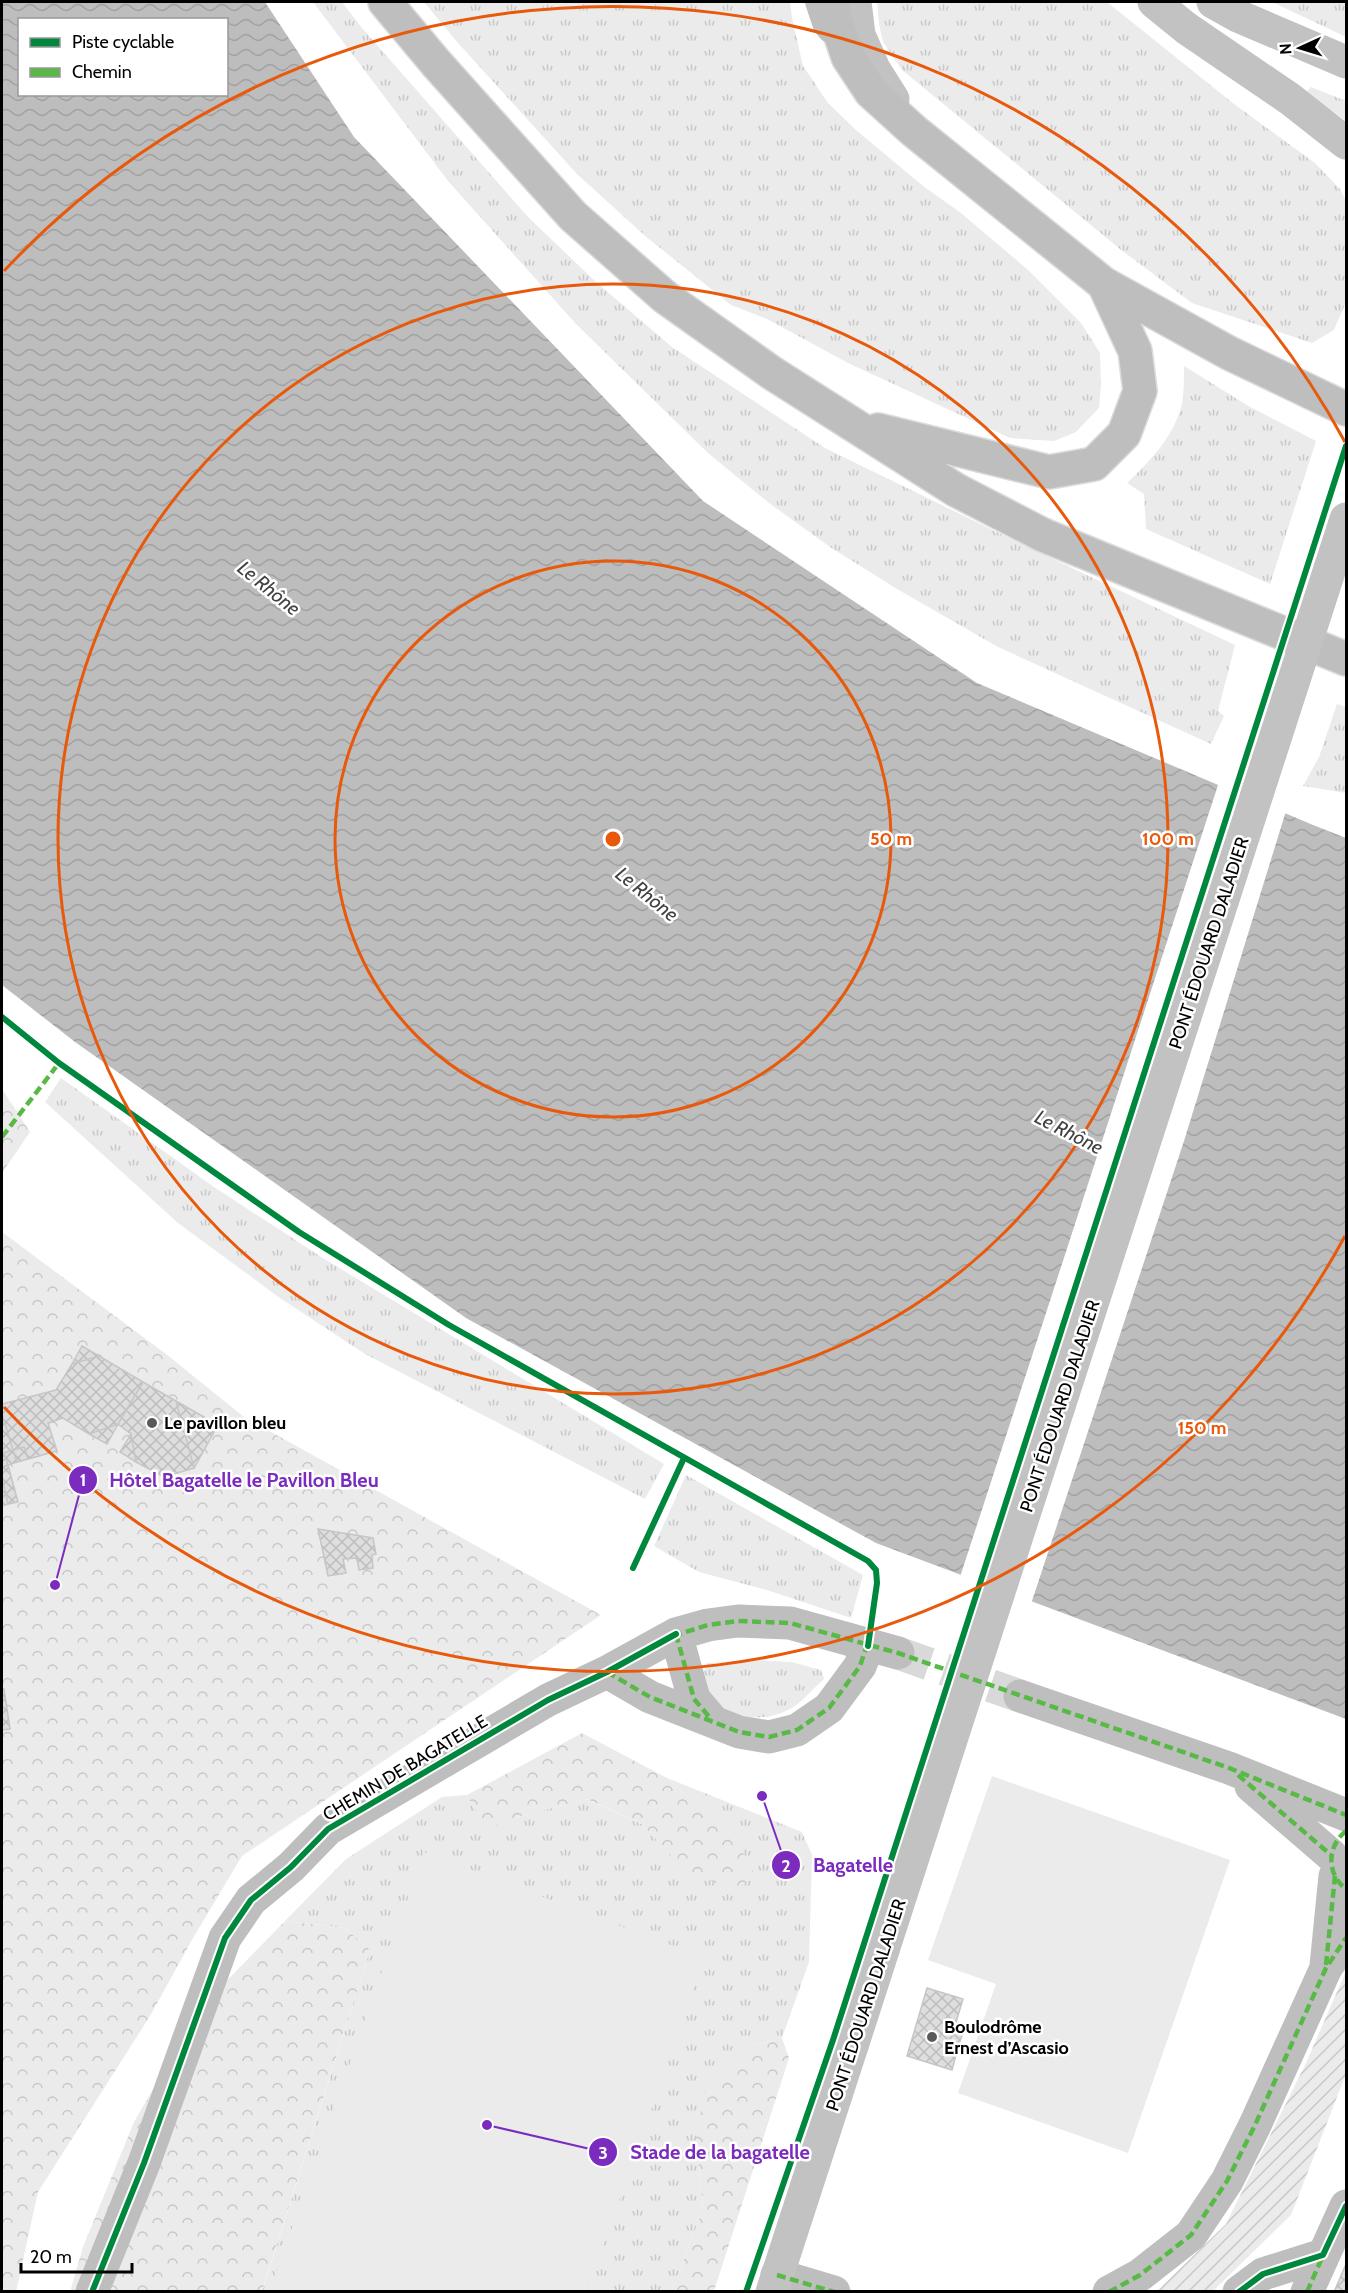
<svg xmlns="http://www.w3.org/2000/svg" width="1348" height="2293" viewBox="0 0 1348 2293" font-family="Cabin,sans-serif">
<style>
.grass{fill:url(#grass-tufts)}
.forest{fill:url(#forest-crowns)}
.garden{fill:url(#garden-furrows)}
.pitch{fill:#ebebeb}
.water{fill:url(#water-waves);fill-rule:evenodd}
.pier{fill:#fff}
.building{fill:url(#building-cross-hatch);stroke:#c6c6c6;stroke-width:1.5}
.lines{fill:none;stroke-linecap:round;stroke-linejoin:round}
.street-tunnel{stroke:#d9d9d9;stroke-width:33;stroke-dasharray:33 16;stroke-linecap:butt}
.primary-casing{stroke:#dbdbdb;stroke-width:36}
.lane{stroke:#bebebe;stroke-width:20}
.street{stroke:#bebebe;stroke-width:33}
.secondary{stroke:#c2c2c2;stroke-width:33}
.primary{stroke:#bebebe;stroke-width:33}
.secondary-bridge{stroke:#c2c2c2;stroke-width:33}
.quiet{stroke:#58b947;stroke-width:4.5;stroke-dasharray:9 4.5;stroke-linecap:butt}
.cycleway-casing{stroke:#fff;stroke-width:10}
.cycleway{stroke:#00873e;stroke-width:6}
.ring{fill:none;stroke:#e8590c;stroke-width:3}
.poi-dot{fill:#595959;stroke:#fff;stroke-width:2}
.labels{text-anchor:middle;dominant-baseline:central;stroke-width:5;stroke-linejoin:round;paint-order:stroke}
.street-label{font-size:18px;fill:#000;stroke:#fff}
.poi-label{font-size:18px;font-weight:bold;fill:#000;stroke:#fff;text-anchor:start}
.water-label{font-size:20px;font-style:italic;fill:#424242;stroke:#fff}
.centre{fill:#e8590c;stroke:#fff;stroke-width:3}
.ring-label{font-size:18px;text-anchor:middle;font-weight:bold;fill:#e8590c;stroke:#fff;stroke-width:5;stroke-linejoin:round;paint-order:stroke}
.leader{fill:none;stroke:#7b2cbf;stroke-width:2}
.callout-dot{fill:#7b2cbf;stroke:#fff;stroke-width:2}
.mark-label{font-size:18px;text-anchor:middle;font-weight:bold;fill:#fff}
.callout-label{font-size:20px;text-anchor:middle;font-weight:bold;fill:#7b2cbf;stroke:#fff;stroke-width:5;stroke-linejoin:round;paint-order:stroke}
</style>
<defs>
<pattern id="grass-tufts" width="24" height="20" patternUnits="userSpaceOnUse" patternTransform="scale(1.5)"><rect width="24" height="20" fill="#ebebeb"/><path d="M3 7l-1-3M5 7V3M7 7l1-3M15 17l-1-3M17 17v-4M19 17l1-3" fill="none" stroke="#c8c8c8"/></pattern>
<pattern id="forest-crowns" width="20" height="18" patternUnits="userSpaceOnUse" patternTransform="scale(1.5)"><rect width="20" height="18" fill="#ebebeb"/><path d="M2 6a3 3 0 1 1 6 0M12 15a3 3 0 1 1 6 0" fill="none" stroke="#c8c8c8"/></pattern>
<pattern id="garden-furrows" width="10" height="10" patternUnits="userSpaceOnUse" patternTransform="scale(1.5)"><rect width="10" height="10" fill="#ebebeb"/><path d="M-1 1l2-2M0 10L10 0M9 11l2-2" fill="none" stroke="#c8c8c8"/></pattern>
<pattern id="water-waves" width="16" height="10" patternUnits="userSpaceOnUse" patternTransform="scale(1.5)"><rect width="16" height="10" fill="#bdbdbd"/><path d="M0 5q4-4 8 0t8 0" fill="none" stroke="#a1a1a1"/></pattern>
<pattern id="building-cross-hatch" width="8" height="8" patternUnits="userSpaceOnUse" patternTransform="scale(1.5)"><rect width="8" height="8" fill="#dedede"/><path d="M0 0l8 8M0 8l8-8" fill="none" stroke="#bdbdbd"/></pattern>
</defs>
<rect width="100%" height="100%" fill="#fff"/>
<!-- grass -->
<path class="grass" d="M313 2H342L362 28 528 217 597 283 672 347 825 448 1036 551 1235 645 1218 711 1224 716 1211 744 998 647 897 589 830 547 769 503 708 453 576 324 448 181Z
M424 2H790L792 18 803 66 828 103 856 130 923 186 961 213 1027 269 1081 323 1100 353 1101 386 1099 408 1076 432 1054 441 1010 438 848 363 767 319 731 305 644 235 577 174 458 43Z
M877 2H1107L1234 104 1315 163 1340 189 1346 201V302L1334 330 1312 343 1192 303 1120 249 902 70 883 42 879 24Z
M1272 2H1346V37Z
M1311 87 1346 101V121L1307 92Z
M1184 366 1250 407 1316 441 1270 584 1146 529 1144 494 1127 483C1151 460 1173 438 1182 404 1184 392 1184 378 1184 366Z
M1337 704 1346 707V793L1303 786 1319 757Z
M61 1078 214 1187 326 1260 664 1464 645 1499 365 1354 280 1298 178 1223 45 1102Z
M686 1475 863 1575 851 1618 767 1590 699 1572 654 1546Z
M751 1660 792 1662 821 1670 824 1679C813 1688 801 1704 788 1710 762 1723 739 1717 714 1706L702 1677 707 1663Z
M667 1778 802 1832 812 1855 809 1962 782 2038 750 2046 696 2139 703 2209 672 2291 262 2292 370 1950 345 1928 285 1921 346 1859 442 1797 467 1795 487 1828 517 1817 586 1799 642 1824 688 1873 735 1839Z"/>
<!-- forest -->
<path class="forest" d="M2 1089 30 1132 2 1173Z
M2 1232 166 1354 244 1417 601 1615 242 1856 193 1938 150 2016 38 2192 16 2292 2 2291Z
M582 1733 667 1778 735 1839 754 1873 738 1890 687 1873 642 1824 587 1799 517 1817 486 1829 467 1795Z
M285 1921 345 1928 370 1950 262 2291 70 2292 83 2247 134 2122 201 2007Z
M782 2038 789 2058 714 2291H672L703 2209 696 2139 706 2084 750 2046Z"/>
<!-- garden -->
<path class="garden" d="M1346 1971V2074L1291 2215 1213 2291H1157L1226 2224 1306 2063Z"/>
<!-- pitch -->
<path class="pitch" d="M992 1776 1230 1860 1128 2153 958 2093 996 1984 928 1960Z
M424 1852 705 1958 587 2291H270Z"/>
<!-- water -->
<path class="water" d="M2 2H265L354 137 703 501 977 683 1313 825 1346 838V1719L876 1543 466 1318 75 1042 2 985ZM20 20H226V94H20Z"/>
<!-- pier -->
<path class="pier" d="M1219 782 1286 811 1184 1141 1031 1604 960 1577Z"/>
<!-- building -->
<path class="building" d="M82 1346 99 1356 72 1364Z
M99 1356 143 1382 118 1424 89 1434 63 1418 48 1423 57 1451 28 1459 24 1447 13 1450 2 1414V1404L56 1390 72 1364Z
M143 1382 176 1401 194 1468 164 1477 136 1462 131 1434 118 1424Z
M176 1401 218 1425 194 1468Z
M2 1414 13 1450 4 1453 8 1465 2 1467Z
M118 1424 107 1444 89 1434Z
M131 1434 136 1462 120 1452Z
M24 1447 28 1459 17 1462 13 1450Z
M13 1450 17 1462 8 1465 4 1453Z
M8 1465 18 1502 8 1504 2 1477V1467Z
M2 1477 8 1504 2 1506Z
M318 1529 373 1538 376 1554 372 1555 373 1568 359 1570 357 1558 343 1559 346 1573 328 1576Z
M2 1689H4L10 1729 2 1730Z
M927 1988 963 1999 947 2052 956 2055 952 2070 907 2056Z
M956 2022 965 2025 956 2055 947 2052Z
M1346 2264V2292H1334Z"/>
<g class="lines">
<!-- street-tunnel -->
<path class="street-tunnel" d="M898 1653 1020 1696"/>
<defs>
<path id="primary" d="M385 2 436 63 573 216 665 297 772 373 956 490 1043 535 1346 659
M833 2 835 19 848 57 871 92 914 131 1104 284 1229 353 1346 409
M878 430 1049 472 1094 464 1124 434 1140 391 1135 351 1104 284"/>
</defs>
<!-- primary casing -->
<use href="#primary" class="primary-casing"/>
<!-- lane -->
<path class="lane" d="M815 2 823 26 828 32"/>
<!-- street -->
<path class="street" d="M676 1634 694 1699 712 1720
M607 1672 650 1697 739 1732 769 1737 797 1730 829 1708 860 1666 868 1646
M1020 1696 1229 1768 1346 1815
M1251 1786 1331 1855
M1326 1966 1335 1876
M777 2275 834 2292
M92 2292 144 2163 225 1938 251 1900 291 1867 328 1829 548 1700 607 1672 676 1634 708 1625 738 1621 790 1623 898 1653
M1109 2292 1140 2275 1191 2235 1227 2181 1255 2125 1326 1968 1346 1938
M1239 2292 1263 2274 1323 2255
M1307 2292 1346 2206"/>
<!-- secondary -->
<path class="secondary" d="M855 2 859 35 874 69 893 99
M1154 2 1186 28 1290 99 1346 143
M1213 2 1238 16 1346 62
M772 2292 852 2046"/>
<!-- primary -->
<use href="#primary" class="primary"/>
<!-- secondary-bridge -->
<path class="secondary-bridge" d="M852 2046 1346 519"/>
<!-- quiet -->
<path class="quiet" d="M2 1137 59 1063
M676 1634 694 1699 711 1719
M673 1636 708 1625 738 1621 790 1623 898 1653 1229 1768 1346 1815
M607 1672 650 1697 739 1732 769 1737 797 1730 829 1708 860 1666 868 1642
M1238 1775 1331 1855
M1346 1831C1327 1846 1326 1874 1346 1889
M1326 1965 1335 1876
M777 2275 834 2292
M1109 2292 1140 2275 1191 2235 1227 2181 1255 2125 1326 1968 1346 1938
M1307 2292 1324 2253"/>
<defs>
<path id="cycleway" d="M2 1017 59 1063 299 1232 449 1325 868 1561 876 1570 877 1583 868 1646
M633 1568 684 1458
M92 2292 144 2163 225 1938 251 1900 291 1867 328 1829 548 1700 607 1672 676 1634
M746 2292 833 2040 1346 446
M1239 2292 1263 2274 1323 2255 1346 2206"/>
</defs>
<!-- cycleway casing -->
<use href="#cycleway" class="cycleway-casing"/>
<!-- cycleway -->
<use href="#cycleway" class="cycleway"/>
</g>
<!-- distance rings -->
<g class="ring">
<circle cx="613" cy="839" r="278"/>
<circle cx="613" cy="839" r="555"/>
<path d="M1345 1236A833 833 0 0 1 4 1407M4 271A833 833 0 0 1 1345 442"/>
</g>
<!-- markers -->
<g class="poi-dot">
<circle cx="152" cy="1423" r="6"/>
<circle cx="932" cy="2037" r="6"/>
</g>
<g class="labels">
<!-- street labels -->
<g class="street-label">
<text transform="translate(1209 943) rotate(-72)">PONT ÉDOUARD DALADIER</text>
<text transform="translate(1060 1406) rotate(-72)">PONT ÉDOUARD DALADIER</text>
<text transform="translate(405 1768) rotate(-31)">CHEMIN DE BAGATELLE</text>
<text transform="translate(866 2005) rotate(-72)">PONT ÉDOUARD DALADIER</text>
</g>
<!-- poi labels -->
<g class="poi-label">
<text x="164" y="1423">Le pavillon bleu</text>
<text x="944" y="2027">Boulodrôme<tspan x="944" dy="21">Ernest d’Ascasio</tspan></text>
</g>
<!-- water labels -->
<g class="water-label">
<text transform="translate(269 588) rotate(39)">Le Rhône</text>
<text transform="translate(647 894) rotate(39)">Le Rhône</text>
<text transform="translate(1069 1132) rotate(27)">Le Rhône</text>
</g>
</g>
<circle cx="613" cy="839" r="9" class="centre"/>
<g class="ring-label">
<text x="891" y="845">50 m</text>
<text x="1168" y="845">100 m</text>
<text x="1202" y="1434">150 m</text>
</g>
<!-- callouts -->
<path class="leader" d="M55 1585L83 1480M762 1796L786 1865M487 2125L603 2152"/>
<g class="callout-dot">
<circle cx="55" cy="1585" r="6"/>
<circle cx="762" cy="1796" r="6"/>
<circle cx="487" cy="2125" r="6"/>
<circle cx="83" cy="1480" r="15"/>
<circle cx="786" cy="1865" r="15"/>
<circle cx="603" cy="2152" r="15"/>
</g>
<g class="mark-label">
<text x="83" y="1486">1</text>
<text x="786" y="1872">2</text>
<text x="603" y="2159">3</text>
</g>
<g class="callout-label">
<text x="244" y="1487">Hôtel Bagatelle le Pavillon Bleu</text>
<text x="853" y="1872">Bagatelle</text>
<text x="720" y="2159">Stade de la bagatelle</text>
</g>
<!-- border -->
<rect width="1348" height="2293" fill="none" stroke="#000000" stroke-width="6"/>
<!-- legend -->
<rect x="18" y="18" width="210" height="78" fill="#ffffff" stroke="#999999" stroke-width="1.5"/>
<rect x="30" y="38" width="30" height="9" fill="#00873e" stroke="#999999" stroke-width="1.5"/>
<text x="72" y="48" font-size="18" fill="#000000">Piste cyclable</text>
<rect x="30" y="68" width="30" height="9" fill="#58b947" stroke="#999999" stroke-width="1.5"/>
<text x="72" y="78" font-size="18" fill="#000000">Chemin</text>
<!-- north arrow -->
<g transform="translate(1300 48) rotate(266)" stroke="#ffffff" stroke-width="4.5" paint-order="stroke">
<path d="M0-4.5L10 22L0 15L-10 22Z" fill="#000000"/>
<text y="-9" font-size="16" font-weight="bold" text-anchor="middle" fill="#000000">N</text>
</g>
<!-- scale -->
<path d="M21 2263v9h111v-9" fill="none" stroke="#000000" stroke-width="3"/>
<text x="30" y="2263" font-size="18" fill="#000000" stroke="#ffffff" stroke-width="4.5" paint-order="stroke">20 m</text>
</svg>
